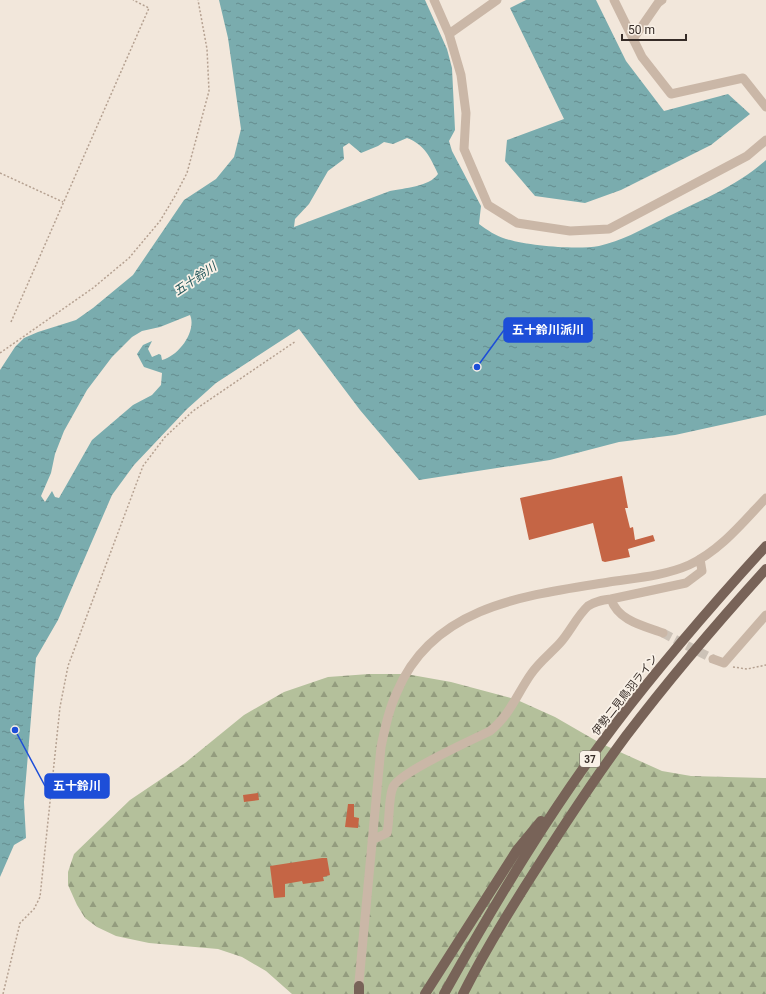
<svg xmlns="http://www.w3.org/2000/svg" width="766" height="994" viewBox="0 0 766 994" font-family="Roboto,'Noto Sans JP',sans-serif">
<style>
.forest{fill:url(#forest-firs)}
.water{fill:url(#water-ripples);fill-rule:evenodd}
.building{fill:#c56545}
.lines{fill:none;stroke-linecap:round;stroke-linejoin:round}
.minor-tunnel{stroke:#ccc2b7;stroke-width:9;stroke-dasharray:9 4.5;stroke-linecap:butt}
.path{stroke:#b5a191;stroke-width:1.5;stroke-dasharray:2 2;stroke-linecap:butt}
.minor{stroke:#cab7a7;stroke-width:9}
.major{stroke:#786358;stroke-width:10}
.labels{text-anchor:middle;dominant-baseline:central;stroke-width:3.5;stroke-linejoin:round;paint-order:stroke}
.shield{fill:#f9f1e7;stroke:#706761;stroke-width:1}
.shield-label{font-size:10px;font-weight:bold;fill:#362c27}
.street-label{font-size:11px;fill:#362c27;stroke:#f9f1e7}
.water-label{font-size:12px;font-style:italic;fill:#1d5357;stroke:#f9f1e7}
.leader{fill:none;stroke:#1d4ed8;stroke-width:1.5}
.callout-dot{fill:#1d4ed8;stroke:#f9f1e7;stroke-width:1.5}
.callout{fill:#1d4ed8;stroke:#1d4ed8;stroke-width:1.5}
.callout-label{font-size:12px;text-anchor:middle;font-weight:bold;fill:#fff}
</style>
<defs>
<pattern id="forest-firs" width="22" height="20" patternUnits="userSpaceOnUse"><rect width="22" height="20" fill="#b4c09b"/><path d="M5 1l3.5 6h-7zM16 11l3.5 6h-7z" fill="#939c7e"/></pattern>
<pattern id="water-ripples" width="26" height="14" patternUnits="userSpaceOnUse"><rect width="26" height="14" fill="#7aacae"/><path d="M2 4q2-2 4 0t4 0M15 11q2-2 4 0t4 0" fill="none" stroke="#658c8e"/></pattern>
</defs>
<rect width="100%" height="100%" fill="#f2e7db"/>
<!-- forest -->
<path class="forest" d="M369 674H406L451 682 515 699 555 717 600 743 662 771 691 776 766 778V994H292L266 971 242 957 218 949 149 943 116 936 97 927 85 918 77 905 68 885V872L74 854 130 800 185 763 244 715 284 692 328 677Z"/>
<!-- water -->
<path class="water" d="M219 0H425L447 49 452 68 455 130 449 141 452 151 481 206 479 224C487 230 496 236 506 239 528 246 577 250 599 246 621 241 641 230 661 220 695 203 738 186 766 160V415L675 435 619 442 550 460 419 480 360 410 299 329 216 383 187 409 134 465 112 495 58 620 36 658 24 802 26 838 14 845 0 877V370L15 347 24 338 38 332 76 320 93 308 133 275 184 200 216 179 234 157 241 129 228 38ZM407 138C425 145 430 157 438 174 429 187 404 188 390 191L294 227 295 219 309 204 328 171 344 159 343 147 349 143 361 153 378 146 384 142 393 144ZM190 315C197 331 179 356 162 360L161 355 159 354 152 357 148 349 152 341 143 345 137 354 144 367 162 373 161 385 152 395 133 405 92 440 59 498 55 497 52 491 45 502 41 496 51 473 55 454 64 431 87 390 112 357 132 337 142 331 160 327Z
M526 0H596L626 61 664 111 728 94 750 114 711 145 621 190 585 203 535 196 505 161 507 140 564 119 510 8Z"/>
<!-- building -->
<path class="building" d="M622 476 628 508H625L630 528 633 527 635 540 653 535 655 541 628 549 630 557 605 562 602 561 593 523 529 540 520 498Z
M258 793 259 800 244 802 243 795Z
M348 804H354V817L359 818 358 828 345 827Z
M322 858H327L330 875 323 877 324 881 303 884 302 881 285 884V897L274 898 270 866Z"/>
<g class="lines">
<!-- minor-tunnel -->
<path class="minor-tunnel" d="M663 633 713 659"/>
<!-- path -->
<path class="path" d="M0 173 63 202
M11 322 149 8 133 0
M0 353 93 288 129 258 160 221 175 196 187 173 209 91 207 49 198 0
M733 667 747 669 766 665
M3 994 20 923 34 909 40 897 60 707 68 666 143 466 165 437 193 411 296 341"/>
<!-- minor -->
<path class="minor" d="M434 0 449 34 461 75 466 113 464 149 488 205 517 223 570 231 609 229 747 156 766 140
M614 0 642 57 671 94 743 78 766 107
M449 34 497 0
M633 39 658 3 662 0
M611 599 686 583 702 571 700 559
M713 659 724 663 766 615
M372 840 387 833C390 819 388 799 393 787 400 772 472 740 490 731 510 715 517 694 531 674 539 662 551 653 560 643 570 632 577 616 588 606 595 601 603 600 611 599 618 621 644 626 663 633
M358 993 381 747C385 728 389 709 397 692 433 605 528 595 609 582 635 578 664 576 689 565 720 551 743 522 766 498"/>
<!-- major -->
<path class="major" d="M359 986V994
M425 994 517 850 541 821
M444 994C496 901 550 811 614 726 661 664 713 604 766 546
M463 994C485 950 511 908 538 866 566 822 595 778 626 736 670 678 717 623 766 569"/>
</g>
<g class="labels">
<!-- shield labels -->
<rect class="shield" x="580" y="751" width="20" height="16" rx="3"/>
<g class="shield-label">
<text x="590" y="759">37</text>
</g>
<!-- street labels -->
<g class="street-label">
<text transform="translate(625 695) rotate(-52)">伊勢二見鳥羽ライン</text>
</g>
<!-- water labels -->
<g class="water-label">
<text transform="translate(195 279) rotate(-34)">五十鈴川</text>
</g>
</g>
<!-- callouts -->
<path class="leader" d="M477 367L504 330M15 730L45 786"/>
<g class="callout-dot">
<circle cx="477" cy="367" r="4"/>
<circle cx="15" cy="730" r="4"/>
</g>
<g class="callout">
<rect x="504" y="318" width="88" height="24" rx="4"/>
<rect x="45" y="774" width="64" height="24" rx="4"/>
</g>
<g class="callout-label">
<text x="548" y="334">五十鈴川派川</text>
<text x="77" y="790">五十鈴川</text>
</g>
<!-- scale -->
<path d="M622 34v6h64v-6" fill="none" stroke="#362c27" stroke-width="2"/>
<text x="628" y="34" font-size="12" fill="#362c27" stroke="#f9f1e7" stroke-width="3" paint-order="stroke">50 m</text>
</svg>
